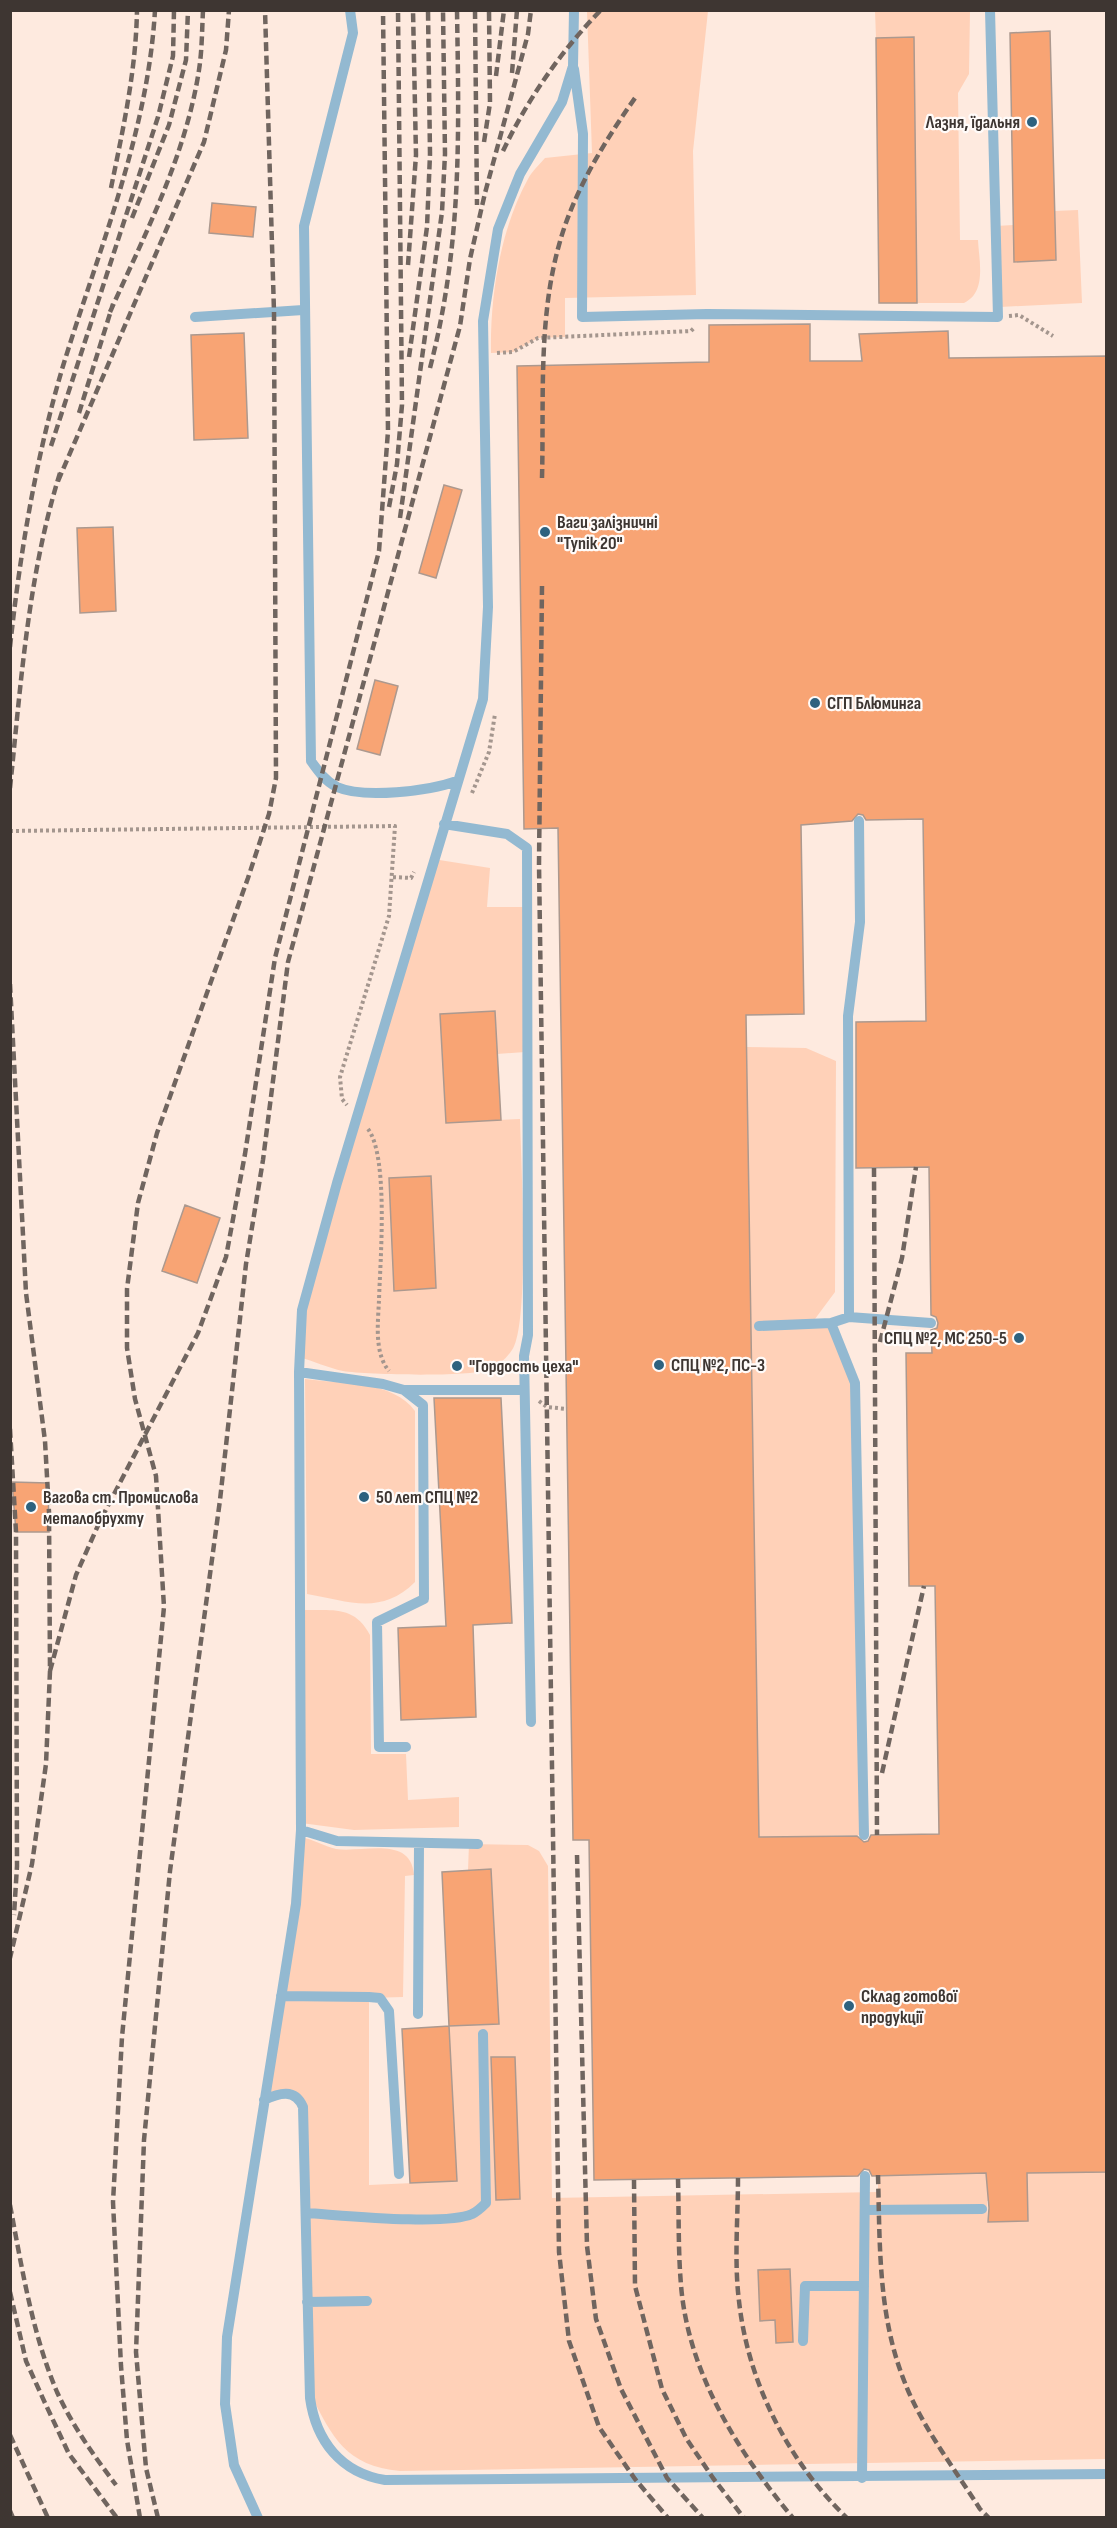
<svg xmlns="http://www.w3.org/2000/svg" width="1117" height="2528" viewBox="0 0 1117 2528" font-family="'Sofia Sans Condensed',sans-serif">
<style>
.green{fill:#ffd1b8}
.building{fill:#f8a474;stroke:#ac998f;stroke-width:1.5;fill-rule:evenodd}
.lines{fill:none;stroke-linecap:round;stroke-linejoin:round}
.path{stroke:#a4968e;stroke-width:4;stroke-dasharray:3 3;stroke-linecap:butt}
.service{stroke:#93b9d1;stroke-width:10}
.rail{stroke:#70655f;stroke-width:4.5;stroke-dasharray:9 4.5;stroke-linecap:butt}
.poi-dot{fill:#2e627f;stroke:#fffbf9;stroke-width:2}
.labels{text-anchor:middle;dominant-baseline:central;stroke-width:4.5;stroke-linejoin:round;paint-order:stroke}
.poi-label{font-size:18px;font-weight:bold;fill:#3e3632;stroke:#fffbf9;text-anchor:start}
</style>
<rect width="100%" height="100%" fill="#feeadf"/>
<!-- green -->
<path class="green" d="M587 11H708L693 151 696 295 565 298V337L538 338 513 352 491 353C490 296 500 230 528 179 532 171 540 164 545 158L592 153Z
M875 11H970L969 74 958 93 960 240H978C979 261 987 292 964 303H917L913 37 876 38Z
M1078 210 1082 303 1000 307 996 226 1013 225 1015 262 1054 211Z
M433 859 490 868 487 907H524L525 1052 497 1054 495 1011 440 1014 446 1122 520 1119C521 1159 530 1325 512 1350 506 1359 498 1366 488 1370 467 1377 367 1375 343 1371 328 1368 314 1361 299 1357L302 1310Z
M746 1047 806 1048 836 1061 835 1292 812 1323H831L855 1383 864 1835 759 1837Z
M305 1379C340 1384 393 1380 415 1411V1582C381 1616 348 1601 307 1594Z
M300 1610C330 1611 354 1604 370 1635L371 1754H406L408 1800 459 1797V1827L354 1830 301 1823Z
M300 1837C313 1839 324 1846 336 1849 363 1853 411 1835 414 1875L405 1876 403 1997 369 1998V2185L457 2181 449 2026 499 2024 491 1870H468L469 1844 528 1845 539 1851 548 1866 552 2198 878 2192V2175L1004 2173V2201H987L988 2221H1028V2198H1016L1015 2173 1106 2172V2459L400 2471C346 2466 332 2437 310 2393L303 2107 294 2095 264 2100Z"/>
<!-- building -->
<path class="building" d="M1050 31 1056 260 1014 262 1010 33Z
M914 37 917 303H879L876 38Z
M212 203 256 207 253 237 209 233Z
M810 324V361H862L859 334 948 331 949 358 1107 356V2172L1027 2173 1028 2221 988 2222 989 2208 986 2173 872 2176 869 2170 864 2169 858 2176 594 2180 589 1840H573L558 828 524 829 517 366 709 362V325ZM858 814 863 815 866 820 923 819 926 1021 856 1022V1168L929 1167 931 1315 936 1317 938 1323 937 1328 931 1330 932 1353H906L909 1586H935L939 1834 871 1835 868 1841 864 1842 857 1836 759 1837 746 1015 804 1014 801 825 852 821Z
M244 333 248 438 194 440 191 335Z
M444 485 462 490 436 578 419 573Z
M113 527 116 611 80 613 77 528Z
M375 680 398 686 380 755 357 749Z
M495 1011 501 1120 446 1123 440 1014Z
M431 1176 436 1288 394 1291 389 1178Z
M185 1205 220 1218 197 1283 162 1271Z
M434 1398H501L512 1623 473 1625 476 1717 401 1720 398 1628 446 1626Z
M12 1482 48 1483 49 1532H16Z
M491 1869 499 2024 449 2026 442 1872Z
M449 2026 457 2181 410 2183 402 2029Z
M491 2057H515L520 2199 496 2200Z
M790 2269 793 2342 776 2343 775 2320 760 2321 758 2270Z"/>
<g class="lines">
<!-- path -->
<path class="path" d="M1009 316 1019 315 1053 336
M497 353 513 352 538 338 691 331 694 328
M472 793 489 752 495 714
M10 831 395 826 389 916 340 1077 342 1099 347 1105
M393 877 411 878 414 872
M368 1129C389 1157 380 1263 379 1300 378 1323 374 1353 389 1371
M539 1401 547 1407 567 1409"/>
<!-- service -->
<path class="service" d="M350 10 353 33 304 226 311 761C318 771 325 781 337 787 364 799 429 791 457 781
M574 69 583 134 582 317 707 314 998 317 990 10
M195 317 303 310
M444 824 507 834 527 848 528 1335 524 1356 531 1722
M849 1317 848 1016 860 922 859 821
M831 1323 849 1317 931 1323
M759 1326 831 1323 855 1383 864 1835
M299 1372 301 1830 337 1841 478 1844
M404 1390H524
M406 1747H379L377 1622 424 1599 423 1405 404 1390 383 1384 299 1372 302 1310 337 1183 483 699 488 607 483 321 498 229 520 174 562 102 573 66 574 10
M281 1996 369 1997 380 1998 389 2011 399 2174
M418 2014 419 1843
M264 2100C279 2093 295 2088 303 2107L310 2398C316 2441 341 2473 385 2480L1106 2474
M865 2210 982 2209
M306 2213C340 2215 445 2226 472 2214 477 2212 482 2207 486 2203L483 2034
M307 2302 367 2301
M803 2341 805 2286H864
M862 2478 865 2176
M258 2518 234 2465 225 2404 227 2337 296 1904 301 1830"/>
<!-- rail -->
<path class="rail" d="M475 10 477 205
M512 73 517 10
M496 76 504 10
M484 142 490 103 489 10
M503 151C527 100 561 51 601 10
M111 188C123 129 136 71 137 10
M132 218 169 125 186 60 188 10
M408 265 416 155 413 10
M110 312C145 234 186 155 199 70 202 51 202 30 203 10
M409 357 427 227 430 154 428 10
M430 368C462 244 459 137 457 10
M79 413 113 304
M51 446 158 117 173 56 174 10
M542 478C544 401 538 320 559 245 573 193 604 142 635 98
M58 481 204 142 226 50 229 10
M389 507 397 464 402 405 398 10
M400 518 442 212 445 154 443 10
M542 586 539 864 559 2252 569 2341 599 2427 635 2479 668 2518
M10 647C20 553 36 457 63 366 99 249 148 133 155 10
M10 788C21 683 28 575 60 473
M10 984 26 1293 45 1441 49 1512 50 1671 46 1764 32 1864 10 1958
M874 1168 877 1835
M880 1342 902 1258 916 1167
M10 1429 16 1532 17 1866 14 1915
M50 1671 76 1575 100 1521 198 1333 226 1257 245 1154 275 958 379 551 388 431 383 10
M882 1773 924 1586
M577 1855 587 2246 596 2319 621 2389 667 2478 703 2518
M878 2175C880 2247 878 2316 905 2383 921 2425 956 2471 980 2509L989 2518
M738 2178C738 2218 734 2261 739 2301 748 2383 788 2461 847 2518
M678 2179C679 2214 678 2250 681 2285 688 2373 738 2452 793 2518
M634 2180 635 2286 662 2389 686 2438 713 2478 744 2518
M10 2205C22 2268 32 2333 57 2392 72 2425 94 2456 116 2485
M10 2292 26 2361 45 2403 69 2454 117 2518
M10 2435 48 2518
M10 2511 13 2518
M140 2518 127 2440 121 2366 113 2202 122 2037 164 1607 156 1476 135 1399 127 1348V1289L138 1203 157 1133 248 878 269 814 276 778 274 312 265 10
M158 2518 146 2468 136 2352 144 2140 170 1871 220 1500 246 1264 263 1160 288 962 460 326 470 259 485 193 528 34 531 10"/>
</g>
<!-- markers -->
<g class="poi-dot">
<circle cx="1032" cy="122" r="6"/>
<circle cx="545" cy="532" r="6"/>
<circle cx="815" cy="703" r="6"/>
<circle cx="1019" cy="1338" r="6"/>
<circle cx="659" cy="1365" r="6"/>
<circle cx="457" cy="1366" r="6"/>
<circle cx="364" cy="1497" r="6"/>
<circle cx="31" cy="1507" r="6"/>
<circle cx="849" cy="2006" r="6"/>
</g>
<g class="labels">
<!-- poi labels -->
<g class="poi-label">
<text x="1020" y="122" text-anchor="end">Лазня, їдальня</text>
<text x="557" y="522">Ваги залізничні<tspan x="557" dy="21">"Тупік 20"</tspan></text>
<text x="827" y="703">СГП Блюминга</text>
<text x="1007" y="1338" text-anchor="end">СПЦ №2, МС 250-5</text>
<text x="671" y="1365">СПЦ №2, ПС-3</text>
<text x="469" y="1366">"Гордость цеха"</text>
<text x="43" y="1497">Вагова ст. Промислова<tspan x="43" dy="21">металобрухту</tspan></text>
<text x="376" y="1497">50 лет СПЦ №2</text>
<text x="861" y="1996">Склад готової<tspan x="861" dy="21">продукції</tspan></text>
</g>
</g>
<!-- border -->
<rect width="1117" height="2528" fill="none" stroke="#3e3632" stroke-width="24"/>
</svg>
